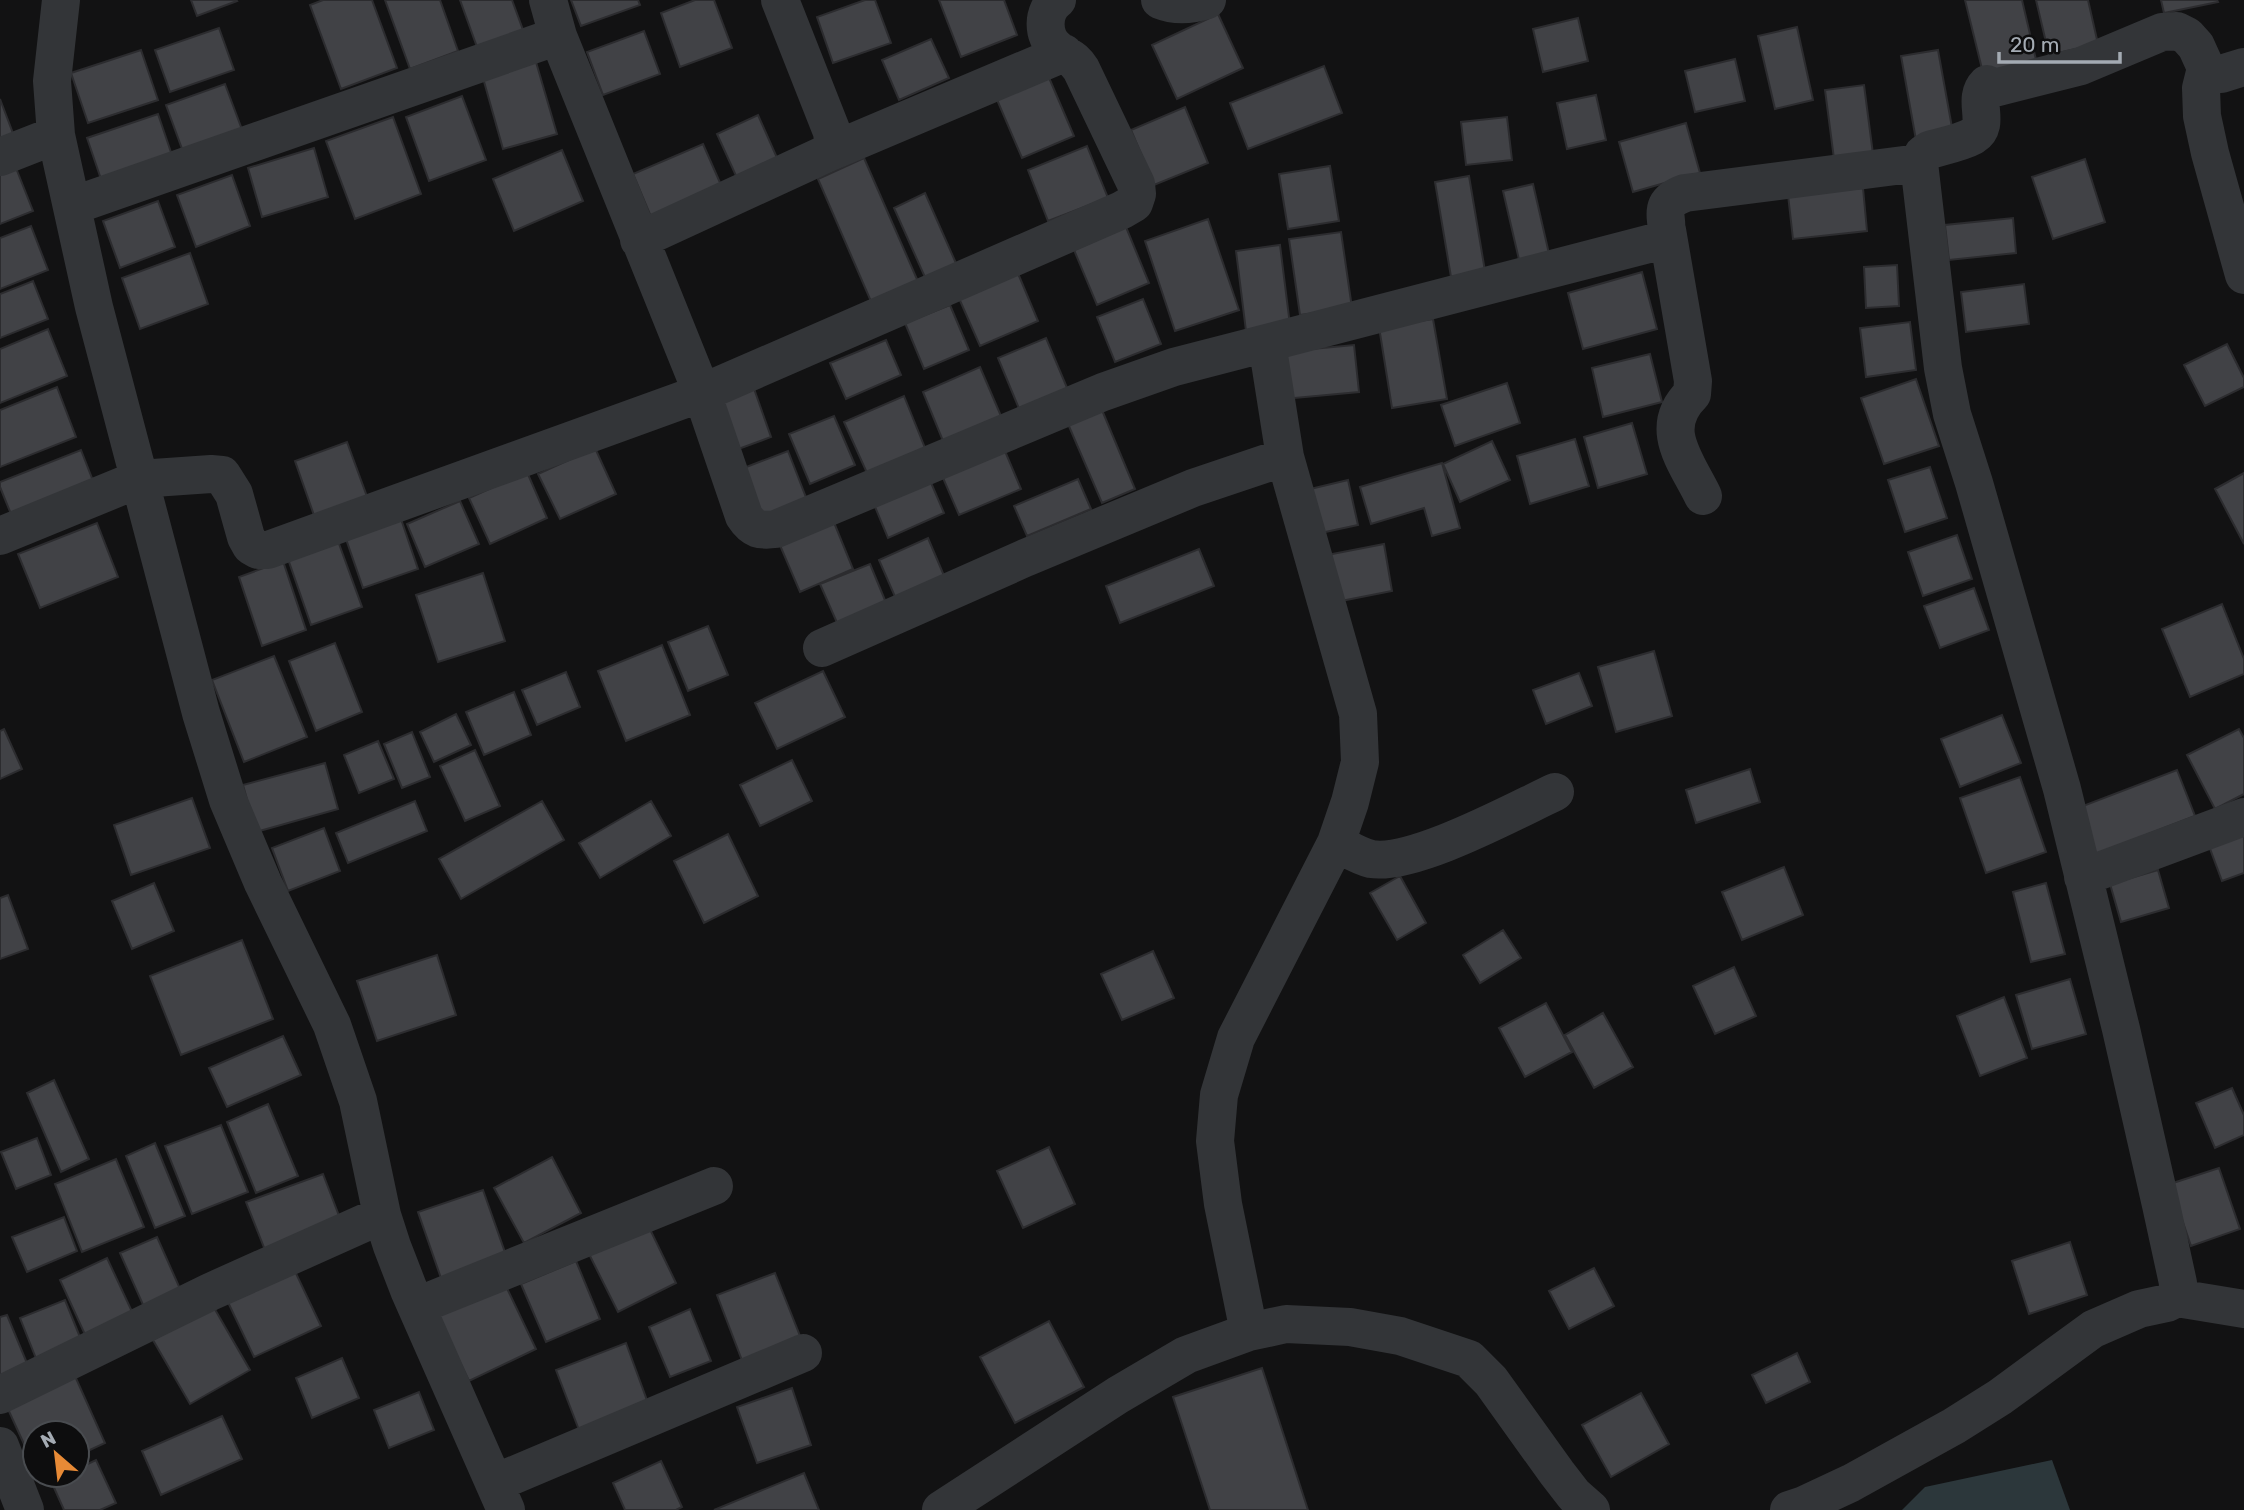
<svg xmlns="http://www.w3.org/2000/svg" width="2244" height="1510" viewBox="0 0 2244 1510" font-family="Rubik,sans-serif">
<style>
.water{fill:#2c373b}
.building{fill:#414246;stroke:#2c2c2f;stroke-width:2}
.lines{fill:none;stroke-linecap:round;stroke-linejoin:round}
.street{stroke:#333538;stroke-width:38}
</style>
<rect width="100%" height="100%" fill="#121213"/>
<!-- water -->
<path class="water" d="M2052 1460 2070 1510H1902L1925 1487Z"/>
<!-- building -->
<path class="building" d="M191 0H236L237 1 197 16Z
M323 0H372L397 68 341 89 310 5Z
M385 0H440L458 51 410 69Z
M460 0H512L523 30 477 47Z
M571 0H638L640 5 581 26Z
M695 0H714L732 48 680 67 661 13Z
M865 0H875L891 43 833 63 817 17Z
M939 0H1004L1017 35 961 57Z
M1965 0H2022L2037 64 1984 77Z
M2036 0H2088L2098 44 2049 55Z
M2161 0H2217L2218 2 2164 13Z
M1218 14 1243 68 1177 99 1152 45Z
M1578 18 1588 61 1543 72 1533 29Z
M1797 27 1813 100 1775 109 1758 36Z
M219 28 234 70 170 92 155 50Z
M644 31 660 74 603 95 587 52Z
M931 39 949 78 899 100 882 60Z
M141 50 158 100 88 123 71 73Z
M1938 50 1953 133 1916 140 1901 56Z
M1735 59 1745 101 1695 112 1685 71Z
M536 62 557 134 503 149 483 78Z
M1324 66 1342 113 1248 149 1230 103Z
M1047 73 1074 136 1022 158 995 95Z
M225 84 244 135 185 157 166 105Z
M1864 85 1873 154 1834 159 1825 90Z
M1596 95 1606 140 1567 149 1557 103Z
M462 96 486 160 429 181 406 117Z
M0 99 14 136 0 142Z
M1185 107 1208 163 1154 185 1131 130Z
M158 114 174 161 103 185 87 138Z
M758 115 778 160 737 178 717 134Z
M393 117 421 194 355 219 326 141Z
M1507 117 1512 160 1466 165 1461 122Z
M1686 123 1700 173 1633 192 1619 142Z
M703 144 725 194 654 224 633 174Z
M1087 146 1108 198 1048 221 1028 170Z
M314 148 328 197 262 217 248 168Z
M562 150 583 201 514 231 493 179Z
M864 158 923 293 876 313 818 179Z
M2085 159 2105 222 2053 239 2032 177Z
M14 163 33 211 0 224V168Z
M1330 166 1339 221 1288 229 1279 174Z
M232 175 250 226 196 247 177 195Z
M1469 176 1485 271 1451 277 1435 182Z
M1533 184 1550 258 1520 264 1503 191Z
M1863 188 1867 231 1793 239 1788 195Z
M925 193 959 270 928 284 894 208Z
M158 201 175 247 120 268 103 221Z
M2013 218 2016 253 1949 260 1945 225Z
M1208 219 1239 310 1175 331 1145 241Z
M31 226 48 270 0 289V238Z
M1126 227 1149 283 1097 305 1074 250Z
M1341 232 1352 308 1300 315 1289 239Z
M1280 245 1290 325 1246 331 1236 251Z
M190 253 208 304 140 329 122 278Z
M1897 265 1899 306 1866 308 1864 267Z
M1017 271 1038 321 980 346 958 296Z
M1642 272 1657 329 1583 349 1568 293Z
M33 281 48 319 0 338V294Z
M2024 284 2029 324 1966 332 1961 292Z
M1143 299 1161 344 1115 362 1097 317Z
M950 305 969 350 924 369 905 323Z
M1433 319 1447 399 1392 408 1379 327Z
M1910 322 1916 370 1866 377 1860 328Z
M48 329 67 376 0 403V349Z
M1046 338 1068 390 1020 411 998 358Z
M886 340 901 375 846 399 830 363Z
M2227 344 2244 378V387L2205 406 2184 365Z
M1354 345 1359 392 1284 399 1280 352Z
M1650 354 1662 402 1603 417 1592 368Z
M980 367 1001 416 943 441 923 392Z
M1916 379 1939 446 1884 464 1861 398Z
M752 383 771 437 725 454 710 398Z
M1507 383 1520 423 1455 446 1441 405Z
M57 387 76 437 0 467V410Z
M904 396 925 448 867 473 844 422Z
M1102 410 1135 489 1102 503 1068 424Z
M834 416 855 465 810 484 789 434Z
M1632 423 1647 474 1598 488 1584 437Z
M1575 439 1589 486 1530 504 1517 456Z
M1492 441 1510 480 1460 502 1443 464Z
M347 442 369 502 316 521 295 461Z
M1002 444 1021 489 959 515 940 471Z
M595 448 616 494 560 519 538 474Z
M81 450 95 486 13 519 0 487V482Z
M788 451 807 500 760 518 741 469Z
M1442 463 1460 528 1432 536 1424 508 1371 524 1360 487Z
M1930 467 1947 518 1905 532 1888 480Z
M527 472 547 518 490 544 469 498Z
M2244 473V544L2215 489Z
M929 478 944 513 888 538 873 502Z
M1078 479 1091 509 1027 536 1014 506Z
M1348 480 1358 525 1316 534 1306 490Z
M460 501 479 544 425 567 407 524Z
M401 519 418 569 363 588 346 539Z
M833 520 853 569 800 592 779 543Z
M97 523 118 577 40 608 18 554Z
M1957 535 1972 579 1923 596 1908 552Z
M928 538 945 578 896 599 879 560Z
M338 541 362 607 311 625 288 559Z
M1384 544 1392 591 1336 602 1327 555Z
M1199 549 1214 586 1120 623 1106 586Z
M283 561 306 630 262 646 239 577Z
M870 564 887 605 838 625 820 584Z
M483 573 505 641 438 662 416 595Z
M1974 588 1989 630 1940 648 1924 606Z
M2222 604 2244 659V674L2190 697 2162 629Z
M708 626 728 675 688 691 668 642Z
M335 643 362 712 316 731 289 661Z
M662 645 690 715 626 741 598 671Z
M1654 651 1672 716 1616 732 1598 667Z
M274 656 307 737 244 762 212 680Z
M823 671 845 717 777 749 755 703Z
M566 672 580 707 537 725 522 690Z
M1579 673 1592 706 1546 724 1533 690Z
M514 692 531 735 484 755 466 712Z
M456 714 471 745 434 762 420 732Z
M2002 715 2021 763 1960 787 1941 739Z
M4 729 22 769 0 779V731Z
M2239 729 2244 738V794L2215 809 2187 755Z
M412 732 430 777 402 788 384 744Z
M378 741 394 779 359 793 344 755Z
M475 750 500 806 465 821 440 766Z
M792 760 812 801 760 826 740 785Z
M325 763 338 809 256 832 243 785Z
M1750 769 1760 802 1696 823 1686 790Z
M2177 770 2195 816 2092 856 2075 809Z
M2020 777 2046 852 1986 873 1960 798Z
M192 798 210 848 131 875 114 825Z
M415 801 427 831 348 863 336 833Z
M542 801 564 840 461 899 439 859Z
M651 801 671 836 600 878 579 843Z
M324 828 340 871 288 891 272 848Z
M2244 832V873L2222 881 2209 846Z
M728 834 758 896 704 923 674 861Z
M1784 867 1803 915 1742 940 1722 892Z
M2158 870 2169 908 2121 922 2110 884Z
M1400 876 1426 923 1397 940 1370 893Z
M154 883 174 931 132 949 112 901Z
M2046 883 2065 954 2031 962 2013 892Z
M8 895 28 949 0 959V898Z
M1503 930 1521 958 1480 983 1463 955Z
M242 940 273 1019 181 1055 150 976Z
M1153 951 1174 998 1122 1020 1101 974Z
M437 955 456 1015 377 1041 357 981Z
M1734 967 1756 1016 1715 1034 1693 986Z
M2070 979 2086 1034 2032 1049 2016 995Z
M2004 997 2027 1058 1980 1076 1957 1016Z
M1546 1003 1572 1052 1525 1077 1499 1028Z
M1603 1013 1633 1067 1594 1088 1565 1035Z
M283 1036 301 1075 227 1107 209 1068Z
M54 1080 89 1159 61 1172 27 1093Z
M2232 1088 2244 1115V1135L2215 1148 2196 1103Z
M268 1104 298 1176 256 1193 227 1122Z
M221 1125 248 1192 192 1214 165 1146Z
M37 1138 51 1175 16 1189 1 1152Z
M155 1143 185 1216 155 1228 126 1156Z
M1049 1147 1075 1204 1023 1228 997 1171Z
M552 1157 581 1213 524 1243 494 1188Z
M116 1159 144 1227 82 1252 55 1184Z
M2219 1168 2240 1229 2191 1246 2170 1184Z
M323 1174 341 1221 265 1250 246 1202Z
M483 1190 507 1258 442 1281 418 1212Z
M64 1217 77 1251 27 1272 12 1237Z
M647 1223 676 1283 618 1312 588 1252Z
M157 1237 181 1291 144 1307 120 1253Z
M2070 1242 2087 1295 2029 1314 2012 1261Z
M107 1258 135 1318 87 1339 60 1280Z
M576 1261 600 1319 546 1342 521 1284Z
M292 1265 321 1326 254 1357 225 1296Z
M1594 1268 1614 1306 1569 1329 1549 1291Z
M775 1273 802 1341 743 1363 717 1295Z
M504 1282 536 1349 469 1381 437 1315Z
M65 1300 82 1342 37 1361 20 1318Z
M213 1306 250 1370 190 1404 153 1340Z
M690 1309 711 1361 670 1377 649 1327Z
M7 1315 29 1368 0 1380V1317Z
M1049 1321 1084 1387 1015 1423 980 1357Z
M626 1343 648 1403 579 1430 556 1370Z
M1797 1353 1810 1382 1766 1403 1752 1375Z
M342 1358 359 1398 312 1418 296 1378Z
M1262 1368 1308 1510H1210L1173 1397Z
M75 1376 105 1443 77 1456V1433H35V1468L7 1407Z
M792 1388 811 1445 757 1463 737 1407Z
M419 1392 434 1430 389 1448 374 1410Z
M1641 1393 1669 1444 1611 1477 1582 1425Z
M222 1416 242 1459 161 1495 142 1451Z
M96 1460 116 1503 100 1510H64L51 1481 64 1475H77V1469Z
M661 1461 682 1507 676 1510H625L613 1483Z
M804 1473 819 1510H714Z"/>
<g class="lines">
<!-- street -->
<path class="street" d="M61 0 52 81 56 135 94 307 201 713 228 800 263 883 332 1025 358 1101 382 1215 392 1246 409 1290 506 1510
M548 0 558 36 702 393 744 516C753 530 760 531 776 529L1103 392 1174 367 1656 242C1682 228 1646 207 1685 193L1919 163
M1160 0C1175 6 1191 5 1207 0
M2206 68 2201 88 2202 116 2210 153 2244 275
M830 152 1064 53
M0 157 56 135
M72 206 558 36
M1667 230 1693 381 1692 394C1657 428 1686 461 1703 496
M639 240 830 152 833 141 832 132 780 0
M0 536 139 479 211 474 222 475 234 494 246 537 251 546 258 550H268L702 393 1122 210 1134 203 1137 194 1136 184 1081 69C1073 56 1067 58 1056 48 1042 36 1042 11 1057 0
M822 648 1025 558 1193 488 1285 457
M1336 843C1348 849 1359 856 1371 859 1414 866 1514 811 1555 792
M2083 877 2244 817
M2177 1298 2244 1309
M417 1306 714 1186
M1249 1332 1223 1204 1215 1141 1219 1095 1236 1038 1336 843 1350 802 1360 762 1358 714 1285 457 1267 343
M0 1395 210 1292 382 1215
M0 1446 25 1510
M495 1483 803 1353
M941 1510 1118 1395 1186 1355 1249 1332 1286 1324 1350 1327 1400 1336 1469 1359 1491 1381 1557 1473 1574 1495 1591 1510
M1789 1510 1804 1505 1851 1483 1954 1426 2000 1397 2093 1329 2139 1309 2167 1303 2177 1298 2178 1283 2161 1205 2121 1029 2062 789 1974 483 1952 414 1943 368 1919 163 1923 154 1929 150C1943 146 1960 143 1973 136 1992 124 1971 100 1987 84L1994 88 2081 66 2162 32 2177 31 2187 36 2196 46 2206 68 2211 74H2221L2244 67"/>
</g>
<!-- north arrow -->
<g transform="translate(56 1454) rotate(332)"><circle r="33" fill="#0d0d0e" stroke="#494c50" stroke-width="2"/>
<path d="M0-5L12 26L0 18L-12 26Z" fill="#e78a36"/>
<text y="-10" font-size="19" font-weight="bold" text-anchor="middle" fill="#a4abb3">N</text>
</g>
<!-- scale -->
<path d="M1999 52v10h121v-10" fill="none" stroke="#a4abb3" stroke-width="3.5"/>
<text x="2010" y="52" font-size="21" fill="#a4abb3" stroke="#0d0d0e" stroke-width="5" paint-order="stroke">20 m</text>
</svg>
